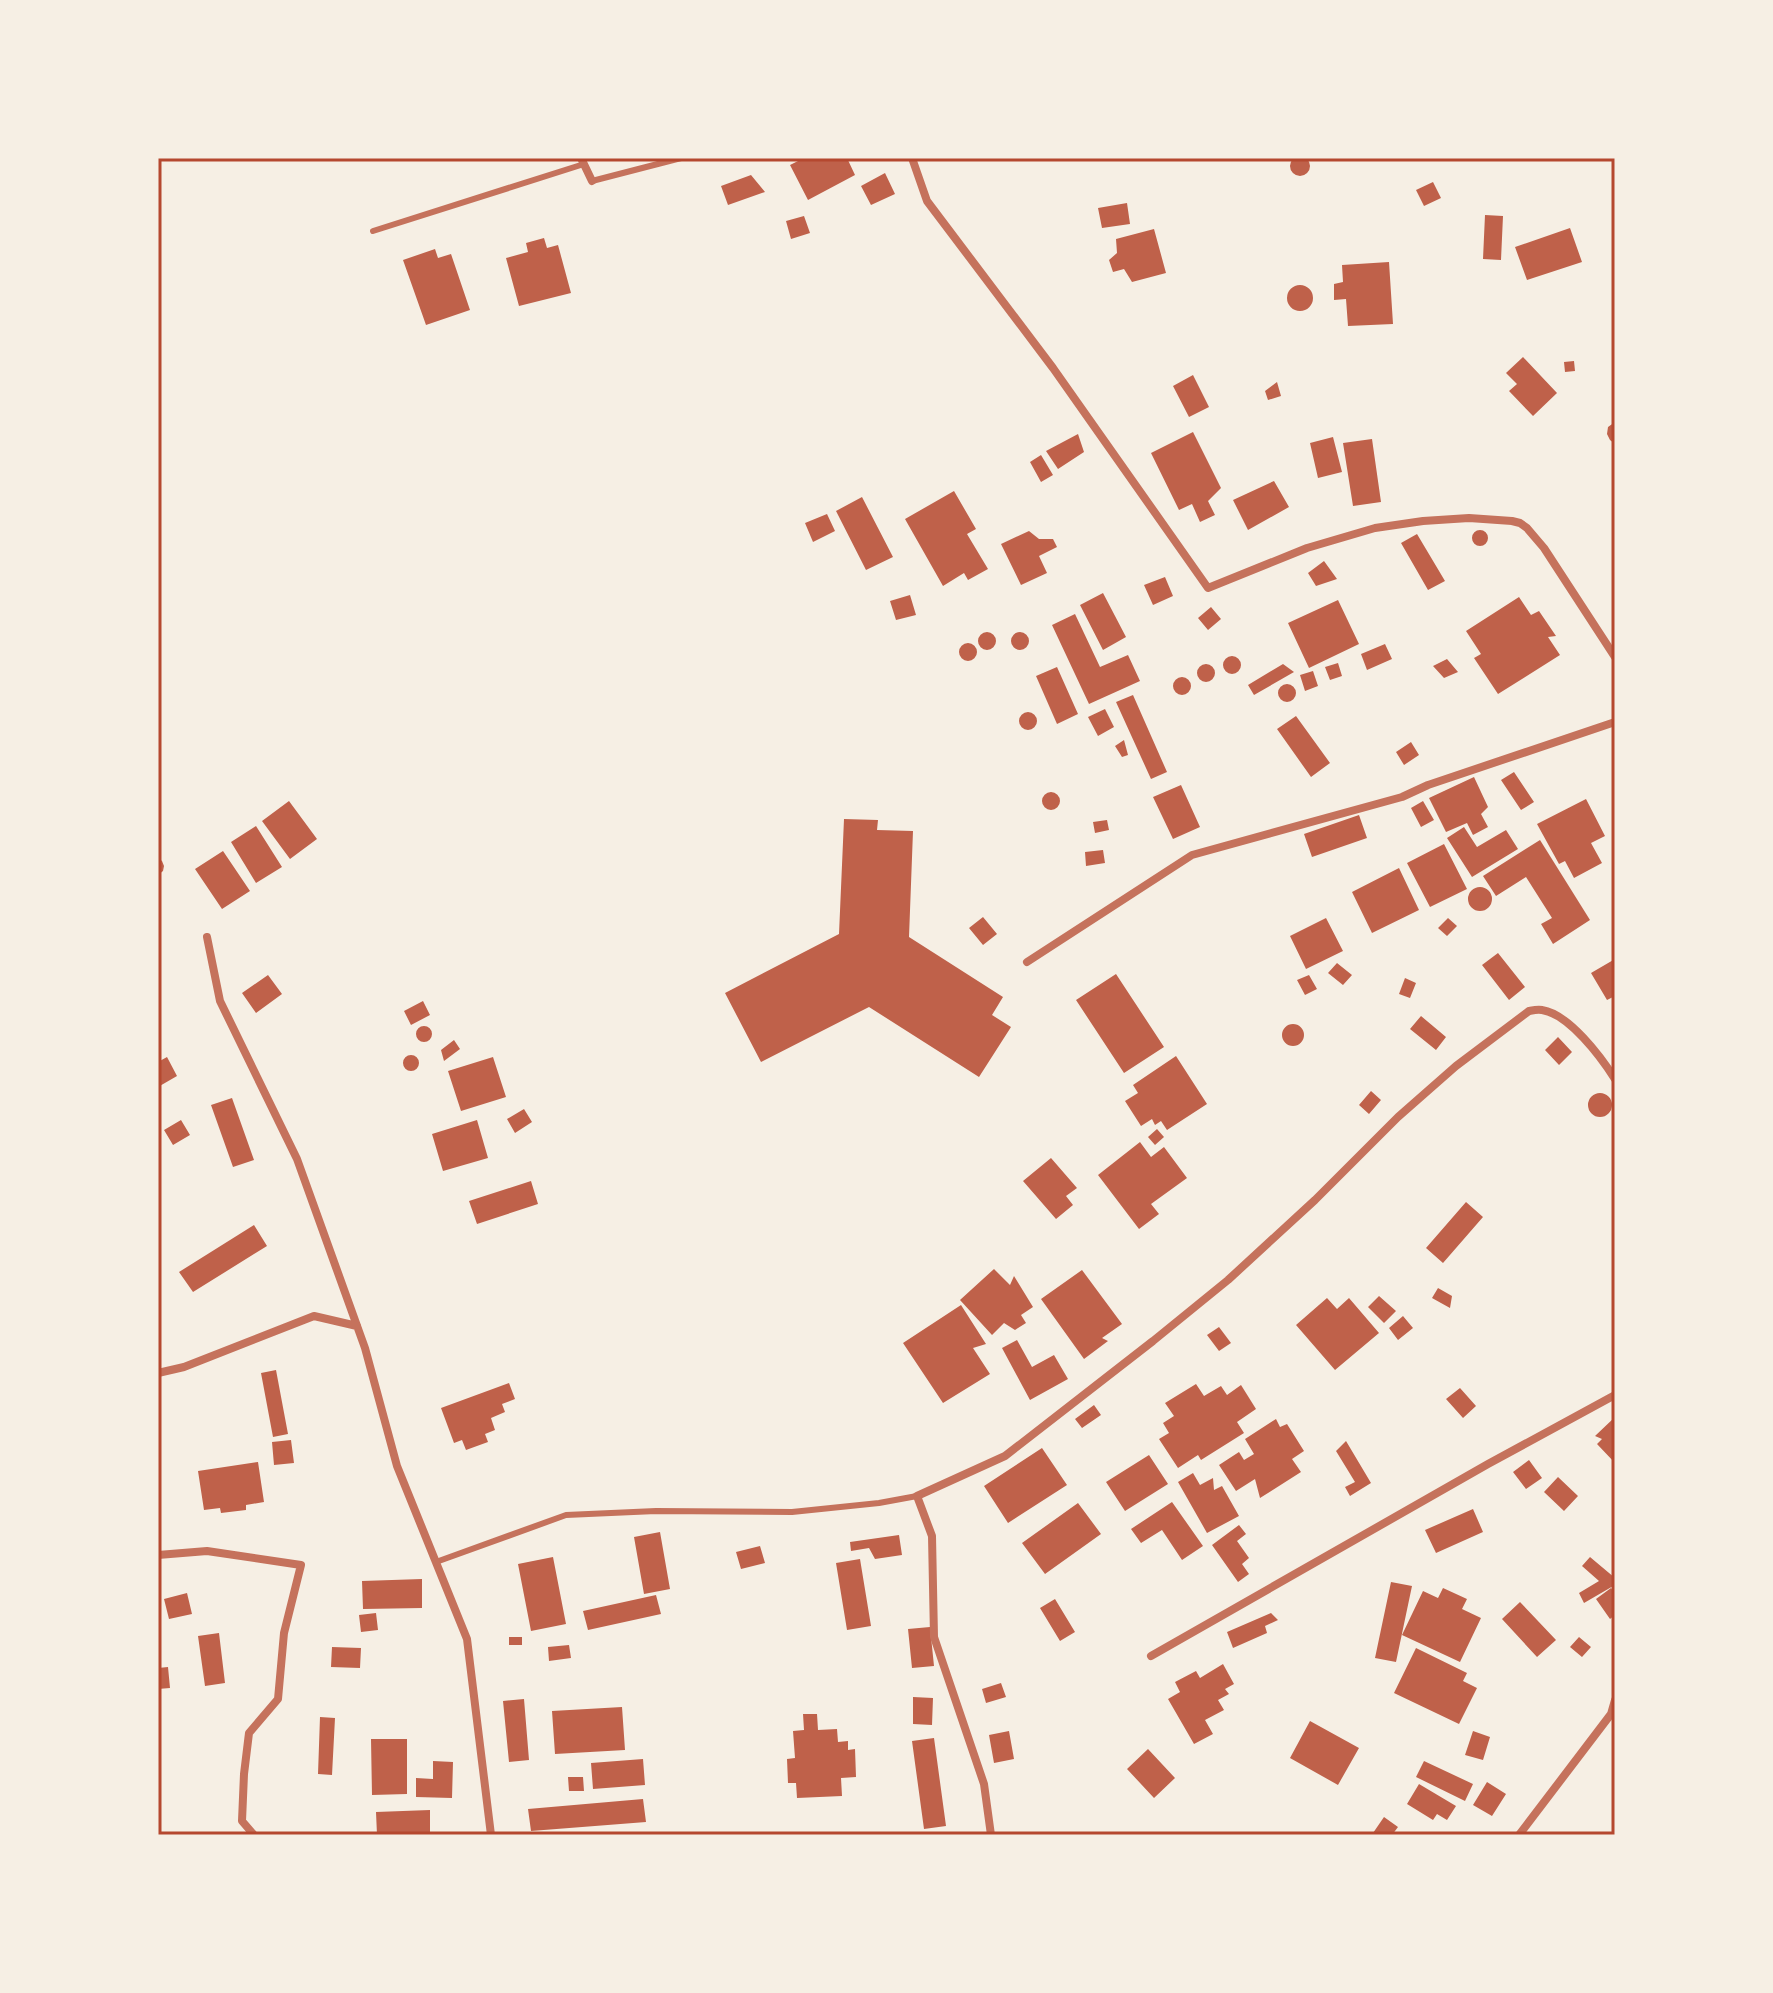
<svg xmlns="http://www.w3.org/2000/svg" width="1773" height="1993" viewBox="0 0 1773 1993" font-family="Poppins,sans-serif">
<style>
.building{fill:#bf614a}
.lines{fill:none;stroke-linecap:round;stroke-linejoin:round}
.service{stroke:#c5725c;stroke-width:6}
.minor{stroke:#c5725c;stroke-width:8}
.neatline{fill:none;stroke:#b5482f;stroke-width:3}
</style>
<rect width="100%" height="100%" fill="#f6efe4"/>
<!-- building -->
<path class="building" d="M1290 166a10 10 0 1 1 20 0a10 10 0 1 1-20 0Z
M804 158H847L855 175 808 200 790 165Z
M885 173 895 194 871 205 861 186Z
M751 175 765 192 728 205 721 186Z
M1433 182 1441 198 1424 206 1416 190Z
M1127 203 1130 224 1102 228 1098 208Z
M1485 215 1503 216 1501 260 1483 259Z
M804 216 810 233 791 239 786 221Z
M1570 228 1582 262 1527 280 1515 247Z
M1154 229 1166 273 1132 282 1124 269 1113 272 1109 260 1117 253 1116 239Z
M544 238 547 248 558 245 571 293 519 306 506 258 528 252 526 243Z
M435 249 438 258 451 254 470 310 426 325 403 260Z
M1389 262 1393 324 1348 326 1346 299 1334 300V284L1343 282 1342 265Z
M1287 298a13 13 0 1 1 26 0a13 13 0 1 1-26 0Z
M1523 357 1557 393 1533 416 1509 391 1517 384 1506 373Z
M1574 361 1575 371 1565 372 1564 362Z
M1193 375 1209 407 1189 417 1173 386Z
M1277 382 1281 396 1268 400 1265 391Z
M1615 422V444L1610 440 1607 434 1608 427Z
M1193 432 1221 488 1208 501 1215 515 1200 522 1192 504 1179 510 1151 453Z
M1078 434 1084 452 1058 469 1046 451Z
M1333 437 1342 472 1318 478 1310 443Z
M1372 439 1381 502 1353 506 1343 443Z
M1041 455 1053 475 1041 482 1030 462Z
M1274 481 1289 507 1248 530 1233 500Z
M954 491 976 529 967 534 988 569 968 580 964 573 943 586 905 519Z
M862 497 893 557 866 570 836 511Z
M827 514 835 531 813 542 805 523Z
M1472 538a8 8 0 1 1 16 0a8 8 0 1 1-16 0Z
M1029 531 1039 539H1053L1057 547 1039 556 1047 573 1021 585 1001 544Z
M1417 534 1445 581 1428 590 1401 543Z
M1324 561 1337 579 1316 586 1308 573Z
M1165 577 1173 596 1153 605 1144 585Z
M1103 593 1126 637 1103 650 1080 605Z
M910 595 916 615 896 620 890 601Z
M1519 597 1531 615 1539 611 1556 636 1548 637 1560 655 1498 694 1474 658 1481 654 1466 631Z
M1338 600 1359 644 1309 668 1288 623Z
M1211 607 1221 619 1208 630 1198 618Z
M1075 614 1100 667 1128 655 1140 681 1089 704 1052 625Z
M978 641a9 9 0 1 1 18 0a9 9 0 1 1-18 0Z
M1011 641a9 9 0 1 1 18 0a9 9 0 1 1-18 0Z
M959 652a9 9 0 1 1 18 0a9 9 0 1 1-18 0Z
M1385 644 1392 659 1367 670 1361 654Z
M1223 665a9 9 0 1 1 18 0a9 9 0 1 1-18 0Z
M1447 659 1458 672 1444 678 1433 666Z
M1338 663 1342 676 1330 680 1325 667Z
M1197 673a9 9 0 1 1 18 0a9 9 0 1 1-18 0Z
M1283 664 1294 672 1254 695 1248 685Z
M1057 667 1078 714 1057 724 1036 676Z
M1313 671 1318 686 1305 691 1300 675Z
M1173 686a9 9 0 1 1 18 0a9 9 0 1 1-18 0Z
M1278 693a9 9 0 1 1 18 0a9 9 0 1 1-18 0Z
M1133 695 1167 772 1151 779 1116 702Z
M1105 709 1114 727 1098 736 1088 717Z
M1019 721a9 9 0 1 1 18 0a9 9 0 1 1-18 0Z
M1296 716 1330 763 1311 777 1277 729Z
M1124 740 1128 755 1122 757 1115 746Z
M1411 742 1419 755 1404 765 1396 752Z
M1514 772 1534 802 1521 810 1501 780Z
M1474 777 1488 807 1481 814 1488 827 1473 835 1467 823 1446 832 1429 798Z
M1181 785 1200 827 1173 839 1153 797Z
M1042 801a9 9 0 1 1 18 0a9 9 0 1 1-18 0Z
M1586 799 1605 836 1591 843 1602 863 1574 878 1565 861 1559 864 1537 824Z
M289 801 317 839 290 859 262 821Z
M1423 801 1434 820 1421 827 1411 808Z
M1359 815 1367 838 1312 857 1304 834Z
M844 819 878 820 877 830 913 831 909 937 1003 997 992 1015 1011 1027 979 1077 869 1007 761 1062 725 993 839 934Z
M1107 820 1109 830 1095 833 1093 822Z
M256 826 282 867 256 883 231 842Z
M1464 827 1477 847 1506 830 1518 849 1472 877 1447 838Z
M1540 840 1590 920 1553 944 1541 924 1552 918 1526 877 1496 896 1483 876Z
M1444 844 1467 889 1430 907 1407 863Z
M1103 850 1105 863 1086 866 1085 852Z
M223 851 250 891 222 909 195 869Z
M158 858 162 861 164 866 163 871 158 875Z
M1399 868 1419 910 1372 933 1352 892Z
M1468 899a12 12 0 1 1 24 0a12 12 0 1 1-24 0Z
M983 917 997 934 983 945 969 928Z
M1326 918 1343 951 1306 969 1290 936Z
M1448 918 1457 926 1447 936 1438 928Z
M1498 953 1525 987 1509 1000 1482 965Z
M1615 959V996L1607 1000 1591 973Z
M1337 963 1352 975 1343 985 1328 973Z
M1116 974 1164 1047 1124 1073 1076 1000Z
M268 975 282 994 256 1013 242 993Z
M1309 975 1317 989 1305 995 1297 980Z
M1405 978 1416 983 1410 998 1399 994Z
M423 1001 430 1015 411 1025 404 1011Z
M1421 1016 1446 1037 1436 1050 1410 1029Z
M1282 1035a11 11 0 1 1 22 0a11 11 0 1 1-22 0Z
M416 1034a8 8 0 1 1 16 0a8 8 0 1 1-16 0Z
M1558 1037 1572 1052 1559 1065 1545 1050Z
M454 1040 460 1049 444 1061 441 1050Z
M403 1063a8 8 0 1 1 16 0a8 8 0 1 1-16 0Z
M1176 1056 1207 1104 1167 1130 1161 1121 1155 1125 1152 1119 1141 1126 1125 1101 1138 1093 1133 1085Z
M167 1057 177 1076 158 1087V1062Z
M493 1057 506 1097 461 1111 448 1071Z
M1371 1091 1381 1100 1369 1114 1359 1105Z
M1588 1105a12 12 0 1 1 24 0a12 12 0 1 1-24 0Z
M232 1098 254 1160 233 1167 211 1105Z
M524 1109 532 1122 515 1133 507 1119Z
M181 1120 190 1135 173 1145 164 1130Z
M477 1120 488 1158 443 1171 432 1134Z
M1157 1129 1164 1137 1155 1145 1148 1137Z
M1140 1142 1151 1157 1164 1147 1187 1178 1151 1204 1159 1214 1139 1229 1098 1175Z
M1051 1158 1077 1188 1066 1196 1073 1205 1056 1219 1023 1181Z
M531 1181 538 1204 477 1224 469 1201Z
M1466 1202 1483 1217 1443 1263 1426 1248Z
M254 1225 267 1246 193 1292 179 1272Z
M994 1269 1010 1285 1014 1276 1033 1307 1021 1315 1026 1323 1015 1330 1004 1323 992 1335 960 1300Z
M1082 1270 1122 1324 1102 1338 1108 1341 1084 1359 1041 1299Z
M1438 1288 1452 1296 1450 1308 1432 1298Z
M1379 1296 1396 1311 1384 1323 1368 1307Z
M1327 1298 1337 1309 1349 1298 1379 1333 1335 1370 1296 1325Z
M961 1305 986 1344 973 1348 990 1374 943 1403 903 1343Z
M1403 1316 1413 1328 1398 1340 1389 1328Z
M1219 1327 1231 1343 1219 1351 1207 1335Z
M1017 1340 1032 1367 1054 1355 1068 1379 1030 1400 1002 1348Z
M276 1370 288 1434 273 1437 261 1373Z
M509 1383 515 1399 502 1404 505 1412 491 1418 495 1430 485 1434 488 1442 466 1450 462 1440 454 1443 441 1408Z
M1196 1384 1204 1396 1221 1386 1227 1395 1241 1385 1256 1409 1237 1422 1244 1433 1201 1460 1198 1455 1178 1468 1159 1439 1169 1433 1163 1423 1174 1416 1165 1403Z
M1460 1388 1476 1406 1463 1418 1446 1399Z
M1094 1405 1101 1415 1082 1428 1075 1419Z
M1615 1417V1463L1597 1444 1602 1439 1595 1436Z
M1276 1419 1280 1427 1287 1424 1304 1451 1292 1459 1301 1472 1260 1498 1255 1479 1236 1491 1219 1465 1239 1452 1244 1460 1254 1454 1245 1439Z
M291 1440 294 1463 274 1465 272 1442Z
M1346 1441 1371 1483 1350 1496 1345 1487 1355 1482 1336 1451Z
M1042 1448 1067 1485 1008 1523 984 1486Z
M1149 1455 1168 1484 1125 1511 1106 1482Z
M1529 1460 1542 1478 1526 1489 1513 1472Z
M258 1462 264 1502 246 1505V1510L221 1513 220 1508 204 1510 198 1471Z
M1193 1473 1200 1485 1213 1478 1214 1490 1222 1486 1239 1516 1207 1533 1178 1482Z
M1558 1477 1578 1496 1564 1511 1544 1492Z
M1172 1502 1203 1546 1182 1560 1162 1530 1141 1543 1131 1529Z
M1078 1503 1101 1534 1045 1574 1022 1543Z
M1473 1509 1483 1532 1436 1553 1425 1530Z
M1239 1525 1246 1534 1237 1541 1249 1558 1242 1564 1249 1574 1238 1582 1212 1545Z
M660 1532 670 1589 644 1594 634 1537Z
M899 1535 902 1555 875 1559 869 1548 851 1551 850 1542Z
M760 1546 765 1563 741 1569 736 1552Z
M553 1557 566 1624 531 1631 518 1564Z
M1590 1557 1615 1578V1585L1584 1603 1579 1593 1599 1581 1582 1566Z
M860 1559 871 1626 847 1630 836 1563Z
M422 1579V1608L363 1609 362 1581Z
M1391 1582 1412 1586 1396 1662 1375 1658Z
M1443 1588 1467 1599 1462 1609 1481 1618 1460 1662 1402 1635 1423 1591 1438 1598Z
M1611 1588 1615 1594V1615L1610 1619 1596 1599Z
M187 1593 192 1614 169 1619 164 1599Z
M656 1595 661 1614 588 1630 583 1611Z
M1055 1599 1075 1632 1060 1641 1040 1608Z
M1520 1602 1556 1640 1537 1657 1502 1619Z
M376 1613 378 1630 361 1632 359 1615Z
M1271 1613 1278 1620 1265 1626 1267 1633 1233 1648 1227 1632Z
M930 1627 934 1666 912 1668 908 1629Z
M219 1633 225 1683 205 1686 198 1636Z
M509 1637H522V1645H509Z
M1579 1637 1591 1647 1582 1657 1570 1647Z
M569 1645 571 1658 549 1661 548 1647Z
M332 1647 361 1648 360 1668 331 1667Z
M1416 1648 1467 1673 1463 1681 1477 1688 1459 1724 1394 1693Z
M1223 1664 1234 1684 1225 1689 1229 1694 1218 1700 1224 1710 1205 1720 1213 1734 1194 1744 1168 1699 1180 1692 1175 1682 1196 1671 1200 1678Z
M168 1667 170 1688 158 1689V1668Z
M1001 1683 1006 1697 986 1703 982 1689Z
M913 1697 933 1698 932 1725 913 1724Z
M524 1699 529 1760 509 1762 503 1701Z
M622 1707 625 1750 555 1754 552 1711Z
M803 1714H817L818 1730 837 1729 838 1742 848 1741V1750L855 1749 856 1777 841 1778 842 1796 797 1798 796 1783H788L787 1759 795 1758 793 1731 804 1730Z
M320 1717 335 1718 332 1775 318 1774Z
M1310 1721 1359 1748 1338 1785 1290 1758Z
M1009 1731 1014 1759 994 1763 989 1735Z
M1473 1731 1490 1737 1483 1760 1465 1755Z
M934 1738 946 1826 924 1829 912 1741Z
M371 1739H407V1794L372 1795Z
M1148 1749 1175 1778 1154 1798 1127 1769Z
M643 1759 645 1785 593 1789 591 1763Z
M433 1761 453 1762 452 1798 416 1797V1778L433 1779Z
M1424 1761 1473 1784 1465 1801 1416 1777Z
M568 1777H583L584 1791H569Z
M1487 1782 1506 1794 1492 1816 1473 1805Z
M1419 1784 1456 1806 1447 1820 1437 1814 1433 1820 1407 1804Z
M643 1799 646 1822 531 1831 528 1809Z
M430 1810V1835H377L376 1812Z
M1384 1817 1398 1827 1392 1835 1373 1833Z"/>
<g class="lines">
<!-- service -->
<path class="service" d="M592 181 681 158
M373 231 584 164
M436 1562 566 1515 656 1511 792 1512 879 1503 917 1496"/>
<!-- minor -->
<path class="minor" d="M581 158 592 181
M912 158 927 201 1053 368 1208 588 1307 548 1375 528 1423 521 1469 518 1512 521 1520 523 1527 528 1544 548 1615 657
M207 937 220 1001 297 1159 365 1348 397 1466 467 1639 491 1835
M1027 962 1192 855 1402 797 1428 785 1615 722
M158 1373 184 1367 314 1316 357 1326
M158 1555 207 1551 301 1565 284 1633 278 1699 249 1733 244 1774 242 1821 254 1835
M1151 1656 1488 1464 1615 1395
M1614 1716 1611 1714 1615 1700
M991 1835 984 1784 934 1637 932 1536 917 1496 1005 1456 1153 1341 1228 1280 1315 1200 1398 1117 1456 1066 1529 1011C1534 1010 1538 1009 1542 1010 1569 1014 1601 1057 1615 1079
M1519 1835 1611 1714"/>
</g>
<!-- border -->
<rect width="1773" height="1993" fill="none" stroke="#f6efe4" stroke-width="320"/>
<rect x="160" y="160" width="1453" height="1673" class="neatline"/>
</svg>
